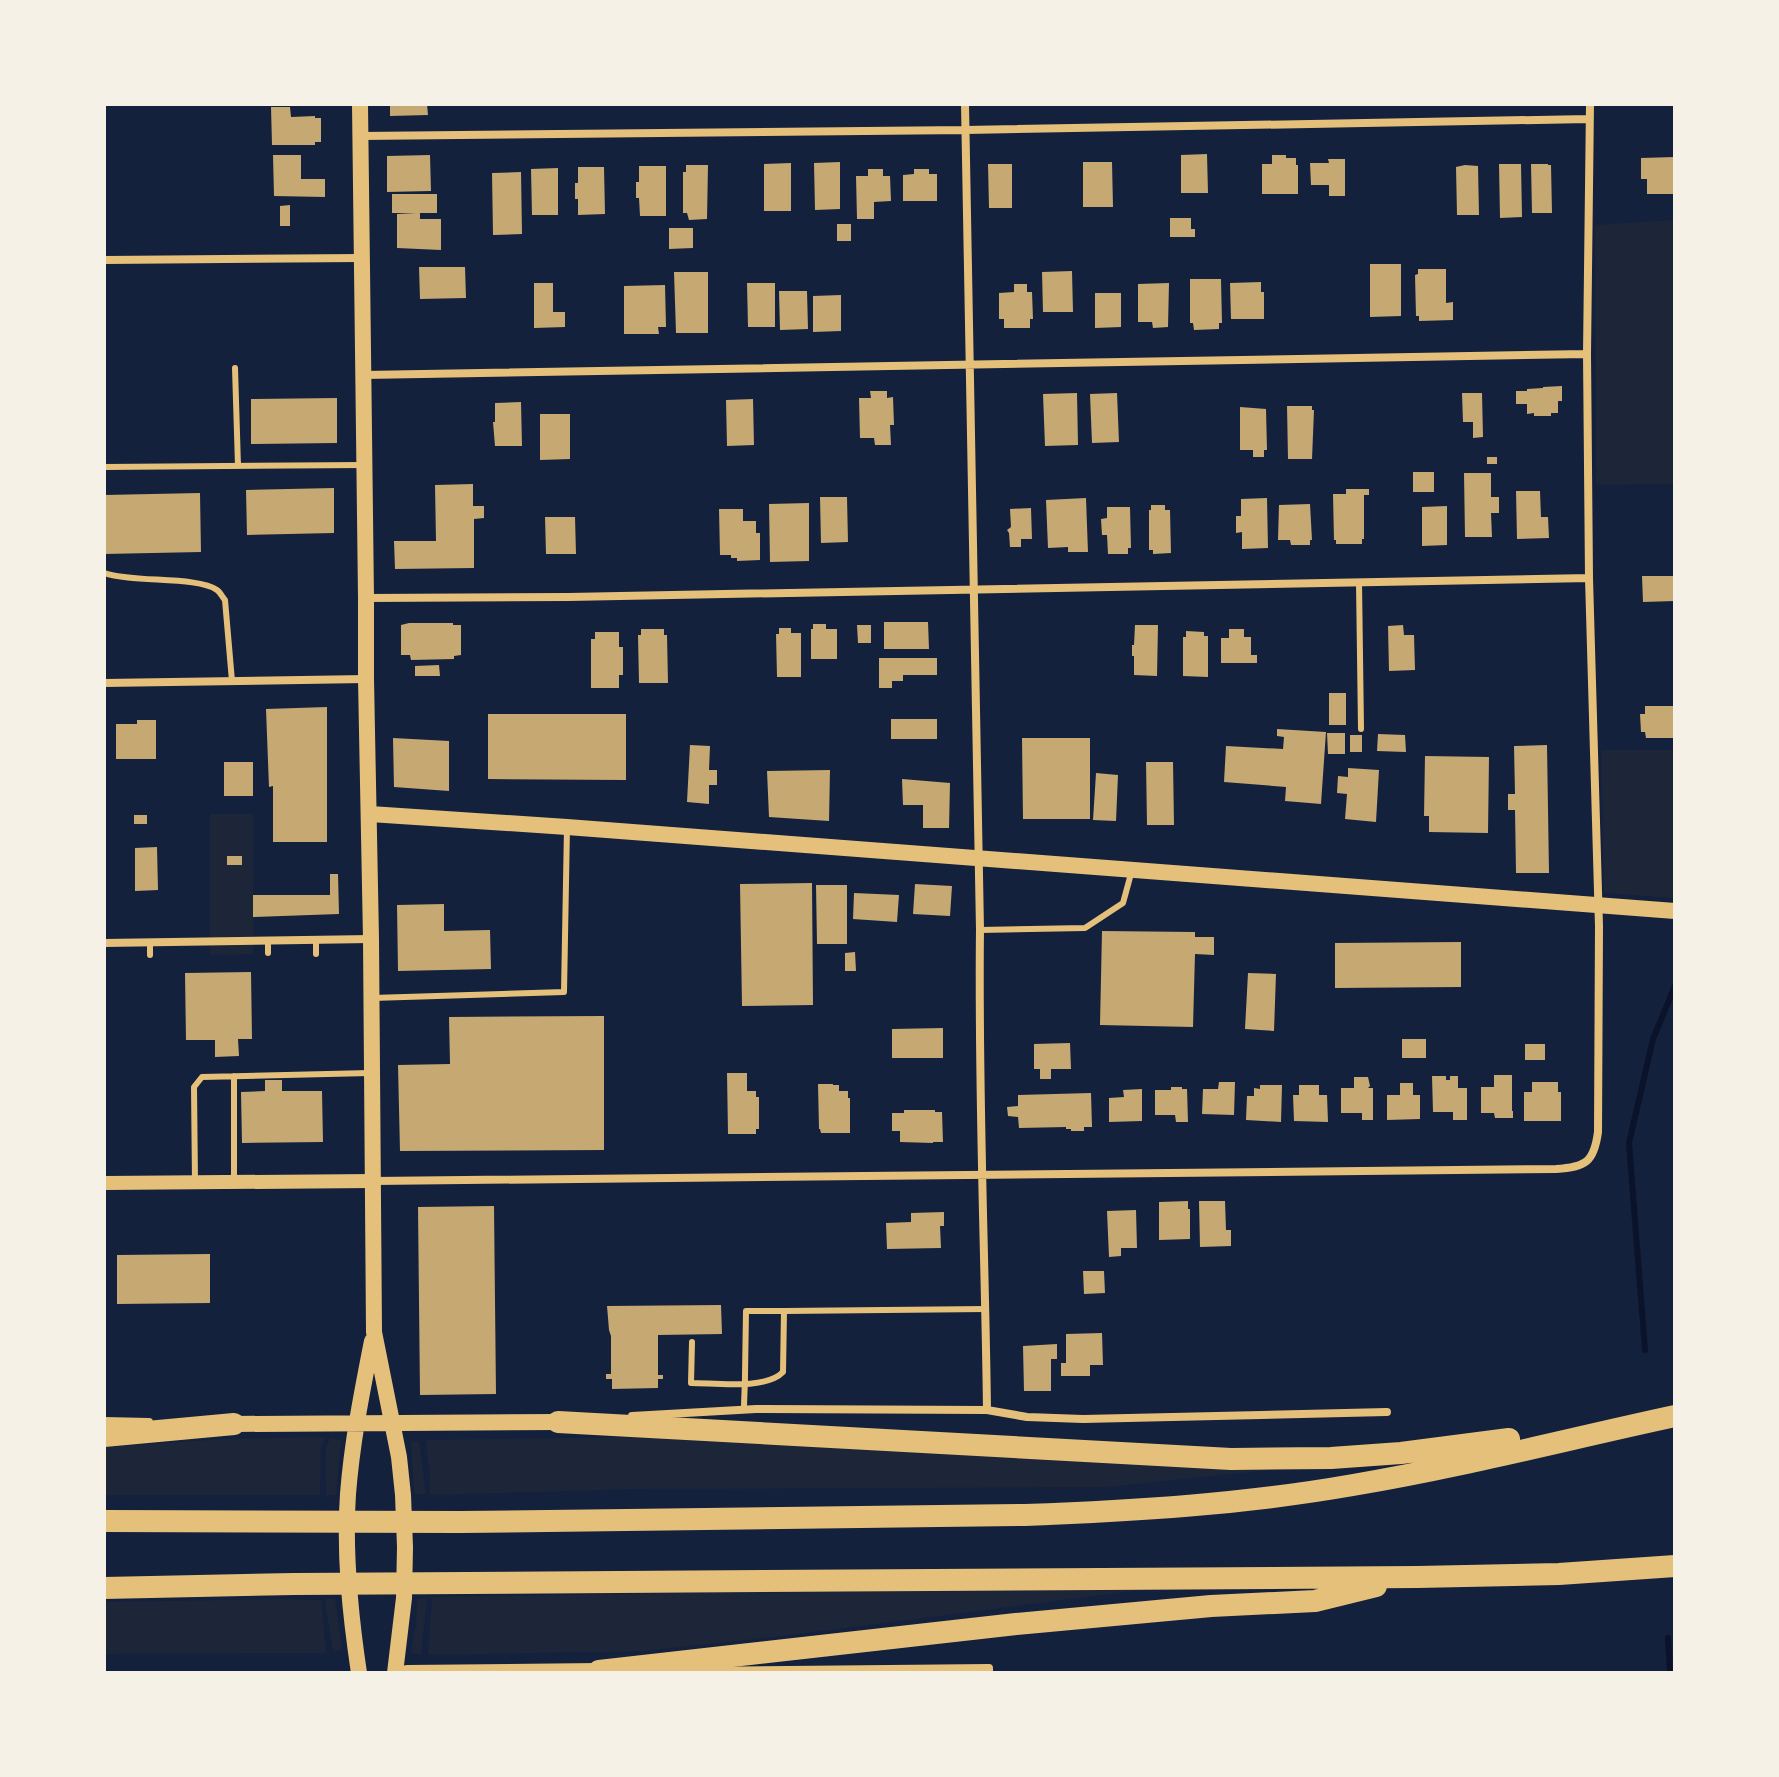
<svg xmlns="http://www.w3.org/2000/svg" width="1779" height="1777" viewBox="0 0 1779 1777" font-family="'Asap Condensed',sans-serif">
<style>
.green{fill:#1d2539}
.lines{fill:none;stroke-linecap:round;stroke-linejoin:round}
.stream{stroke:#0b132b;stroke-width:6}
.building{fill:#c6a872}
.service{stroke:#e5c07b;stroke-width:6}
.minor{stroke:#e5c07b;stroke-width:8}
.tertiary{stroke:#e5c07b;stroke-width:14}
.secondary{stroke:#e5c07b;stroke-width:16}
.motorway{stroke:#e5c07b;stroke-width:22}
</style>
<rect width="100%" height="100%" fill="#14213d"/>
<!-- green -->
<path class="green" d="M1675 220V484L1596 485 1595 225Z
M1601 750H1675V898L1604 893Z
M210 814H253V954L210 955Z
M325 1437 321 1447 320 1495H104V1447L224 1439Z
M643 1437 1288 1468 1107 1487 638 1489 430 1495V1478L426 1440Z
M330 1438 341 1440 336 1495H326V1448Z
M419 1441 426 1494H414L411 1442Z
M1140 1590 791 1635 644 1651 428 1655 432 1599 430 1597 680 1593Z
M427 1598 421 1655 412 1653 411 1650 416 1625 417 1599Z
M282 1599 321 1600 326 1653 104 1654V1602Z
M326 1599H335L342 1647 338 1651H333L326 1609Z"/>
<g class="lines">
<!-- stream -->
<path class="stream" d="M1645 1350 1629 1143 1653 1039 1675 986
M1668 1638 1670 1673"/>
</g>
<!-- building -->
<path class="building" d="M390 104H427L428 115 390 116Z
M271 107H290L291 117 315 116V118H321V142H315V145H272Z
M1207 154 1208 193H1181V155Z
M273 155H301V179H325V197L274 196Z
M430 155 431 191 387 192V156Z
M1272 155H1286V158H1296V165H1298V194H1262V164H1272Z
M1675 157V194H1647V179H1641V158Z
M1328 159H1345V196H1329V185H1311L1310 163H1329Z
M840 162V209L815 210 814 163Z
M1083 162H1112L1113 207H1083Z
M791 163V211H764V164Z
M988 164H1012V208H989Z
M1499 164H1521L1522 217 1500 218Z
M1531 164H1548V165H1551L1552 213H1532Z
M686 165H708L707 219 689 220 687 213H683V172H686Z
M1465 165 1478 166 1479 215H1457L1456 167Z
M639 166H666V216H640L639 198H636V182H639Z
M578 167H604L605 214 578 215V199H575V183H578Z
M558 168V215H532L531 169Z
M868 169H883V176H890L891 201 874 202V219H857L856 176H868Z
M914 169H929V174H937V201H903V175L914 174Z
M521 172 522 234 493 235 492 173Z
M392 194H437V213H420V219H441V250L397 248V214L416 213H392Z
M290 205V226H280V206Z
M1170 218H1191V229H1195V237H1170Z
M837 224H851V241H837Z
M669 228H693V248L669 249Z
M1370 264H1401V316L1370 317Z
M419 267H465L466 298 420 299Z
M1418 269H1446V303L1453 302V320L1419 321V316H1416L1415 275 1418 274Z
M1072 271 1073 312H1043L1042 272Z
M674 272H708V333H676Z
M1190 279H1221L1222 323H1219V329L1194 330 1193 323H1190Z
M1261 282V292H1264V319H1231L1230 283Z
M534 283H553V312H565V327L534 328Z
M747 283H775V327H748Z
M1169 283 1168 327 1153 328 1152 322H1138V284Z
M1014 284H1027V292H1032L1033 319H1030V328H1004V319H999V293L1014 292Z
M665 285 666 327H658L659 334H624V286Z
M779 291H807L808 329 780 330Z
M1095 293H1121V327L1095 328Z
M841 295V331L813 332V296Z
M1562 386V401H1558V413H1551V416H1534V413L1527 414V404H1516V391H1527V389L1543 388V387Z
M870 391H887V398L893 397 894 425H890L891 445H875L874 438H860L859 398H871Z
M1077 393 1078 445 1045 446 1043 394Z
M1117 393 1119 442 1092 443 1090 394Z
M1462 393H1482L1483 437 1473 438V422H1463Z
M337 398V443L251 444V399Z
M753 399 754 445 727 446 726 400Z
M521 402 522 446H495L493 422H495V403Z
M1287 406H1312V410H1314L1312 459H1288Z
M1240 407 1266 409 1267 450H1264V457H1253V450H1240Z
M540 414H570V459L540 460Z
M1487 457H1497V464H1487Z
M1413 472H1434V492H1413Z
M1464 473H1491V497H1499V513H1491L1492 537H1465Z
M473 484V506H484V518L474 519V568L395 569 394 541H436L435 485Z
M334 488V533L247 535 246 490Z
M1346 489H1369V495H1364V539H1362V544H1336V540H1334L1333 494H1346Z
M1516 491H1540L1541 517H1548L1549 538 1517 539Z
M200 493 201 552 104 554V495Z
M820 497H847L848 542 821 543Z
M1086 498 1088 552H1068V547L1048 548 1046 500Z
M1267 498 1268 548 1242 549V532L1236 533V516H1241V499Z
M809 503V561L770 562 769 504Z
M1310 504 1312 540H1310V545H1291L1290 540H1278L1279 505Z
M1151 505H1165V510H1170L1171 553 1153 554V550H1149V510H1151Z
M1447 506V545L1422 546V507Z
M1107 507H1130L1131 548H1128V554H1108L1107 535H1102L1101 519 1107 518Z
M1031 508 1032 539H1021V547H1010L1009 533 1007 530 1011 527 1010 509Z
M719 509H743V521H756V533H760V560L737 561V558H731V555H720Z
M545 517H575L576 554H546Z
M1642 576H1675V601L1643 602Z
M884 622H928L929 649H884Z
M409 623H453V625H461V655L454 656V659L411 660 410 655H401V625Z
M813 624H826V629H837V659H811V629H813Z
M857 625H871V643H858Z
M1135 625H1158L1157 676 1134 675V656H1132V645H1134Z
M1403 625 1404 635H1414L1415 670 1389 671 1388 626Z
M779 628H791V633H801V677H777L776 634H779Z
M641 629H664V635H667L668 683H639L638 635H641Z
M1229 629H1244V637H1251V655H1257V663H1221V638H1229Z
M1186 631 1204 632V636H1208V677L1183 676V637H1186Z
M595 632H619V647H623V675H619V688H591V639H595Z
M879 658H937V675H903V681H892V688H879Z
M439 665 440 676H415V666Z
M1329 693H1346V725H1329Z
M1645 706H1675V738H1646L1645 732H1641L1640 714H1645Z
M327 707V842H273V786L269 787 266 709Z
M488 714H626V780L488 779Z
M891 719H937V739H891Z
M137 720H156V759H116V724H137Z
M1277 729 1326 732 1321 804 1285 801 1286 787 1224 782 1226 746 1283 749 1284 737 1277 736Z
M1327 733H1345V754H1328Z
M1378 734 1405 735 1406 752 1377 751Z
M1350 735H1362V752H1350Z
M393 738 449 741V791L394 787Z
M1022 738H1090V819H1023Z
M690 745 710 746 709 770H717V785H709V804L687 802Z
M1547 745 1549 873H1516L1515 810H1508V794H1515L1514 746Z
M1425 756 1489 757 1488 833 1429 832V816H1424Z
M224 762H253V796H224Z
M1146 762H1173L1174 825H1147Z
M1348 768 1379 770 1376 822 1345 819 1347 794 1337 793 1338 776 1348 777Z
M830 770 829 821 769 817 767 771Z
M1096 773 1118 775 1116 821 1093 820Z
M902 779 950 783 949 828H923V805H903Z
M134 815H147V824H134Z
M157 847 158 890 135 891V848Z
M227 856H242V865H227Z
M330 874H338L339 914 253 917V895H330Z
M812 883 813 1005 742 1006 740 884Z
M915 884 952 886 950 916 913 914Z
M816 885H847V944H817Z
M854 893 899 895 897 922 853 919Z
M444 904V931L490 930 491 969 398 971 397 905Z
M1102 931 1195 932V937H1214V955L1195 954 1193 1027 1100 1025Z
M1461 942V987L1335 988V943Z
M855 952 856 971H845V953Z
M251 972 252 1039H238L239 1056 215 1057V1040H186L185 973Z
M1248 973 1276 974 1274 1031 1245 1029Z
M604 1016V1150L400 1151 398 1065 450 1064 449 1017Z
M943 1028V1058H892V1029Z
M1402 1039H1426V1058H1402Z
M1070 1043 1071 1069H1051V1079H1040V1069H1034V1044Z
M1525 1044H1545V1060H1525Z
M727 1073H747V1091H756V1097H759V1129H756V1134H728Z
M1494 1075H1512V1111H1513V1118H1495L1494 1113H1481V1087H1494Z
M1432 1076H1446V1080H1450V1076H1458V1088H1467V1120H1453V1112H1433Z
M1354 1077H1368L1370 1086 1368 1088H1373V1120H1362V1113H1341V1088H1354Z
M265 1080H282V1091H322L323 1142 242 1143 241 1092 265 1091Z
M1219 1082H1235L1234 1115 1202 1114 1203 1089H1218Z
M1532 1082H1558V1092H1561V1121H1524V1092H1532Z
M1400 1083H1413V1095H1420V1119L1387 1120V1095H1400Z
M818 1084H833V1085H839V1091H848V1098H850V1133H821L820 1129H819Z
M1260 1085H1282L1281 1122 1246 1120 1247 1096H1254V1088L1260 1089Z
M1299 1085H1319V1095H1327L1328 1122 1294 1121 1293 1095H1299Z
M1171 1087H1182V1089H1187L1188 1122H1176L1175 1115H1155V1090H1171Z
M1142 1089V1121L1109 1122V1098L1124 1097 1123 1090Z
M1091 1093 1092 1127H1084V1131H1071V1129H1066V1127L1019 1128 1018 1117 1008 1116 1007 1107 1018 1106V1095Z
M904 1110H935V1112H942L943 1142H933V1143L900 1142V1131H892V1113H904Z
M1188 1201V1209H1190V1239L1159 1240V1202Z
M1199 1201H1225L1226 1230H1231V1246L1200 1247Z
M494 1206 496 1394 420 1395 418 1207Z
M1136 1210 1137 1248H1121V1256L1109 1257 1107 1211Z
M944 1212V1226H940L941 1248 887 1249 886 1223 911 1222V1213Z
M210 1254V1303L117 1304V1255Z
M1083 1271H1104L1105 1293 1084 1294Z
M721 1305 722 1334 658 1335V1375H663V1379H658V1388L612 1389V1379H606V1374H611V1336L609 1330 607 1306Z
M1102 1333 1103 1365H1090V1376H1061V1363H1066V1334Z
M1057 1344V1359H1051V1391H1024L1023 1346Z"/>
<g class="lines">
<!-- service -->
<path class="service" d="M235 368 238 466
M104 467 364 465
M104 573C133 583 197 576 217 590 220 592 223 598 225 600L232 681
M1359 582 1361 729
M980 930 1085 928 1123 903 1132 870
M268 940V953
M316 940V954
M150 942V955
M372 998 564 992 567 827
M234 1180V1076
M195 1183 194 1087 202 1077 370 1073
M784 1311 986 1309
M692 1342 691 1383C715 1383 766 1390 783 1372L784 1311H746L745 1375C745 1387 744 1398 744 1409"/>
<!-- minor -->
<path class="minor" d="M965 104 980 930C978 1090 985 1250 987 1410
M360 136 966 130 1589 119
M104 260 362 258
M364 375 1587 354
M366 598 568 597 1589 578
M104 683 366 679
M104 943 371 939
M373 1181 1556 1169C1586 1167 1594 1162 1598 1132L1599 926 1589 578 1587 354 1590 104
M632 1416 756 1409 987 1410 1027 1417 1083 1419 1387 1412
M104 1421 149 1422
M691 1671 989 1668V1673"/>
<!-- tertiary -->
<path class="tertiary" d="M104 1183 373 1181"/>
<!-- secondary -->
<path class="secondary" d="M360 104 366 598V679L371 939 374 1332 399 1457 403 1495 405 1547 404 1598 395 1673
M370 814 567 827 1675 911
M234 1424 558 1422
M359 1673C350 1613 344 1554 348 1494 352 1442 362 1392 372 1341
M407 1673 599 1671"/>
<!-- motorway -->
<path class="motorway" d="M558 1422 1231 1459 1331 1458 1401 1453 1509 1439
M104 1436 234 1424
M104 1521 461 1522 1025 1515C1135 1511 1245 1504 1353 1485 1461 1467 1568 1439 1675 1416
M104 1588 294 1584 1417 1577 1559 1574 1675 1566
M599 1671 1016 1624 1211 1606 1315 1601 1376 1586"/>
</g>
<!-- border -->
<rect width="1779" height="1777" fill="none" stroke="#f6f1e7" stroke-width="212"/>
</svg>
